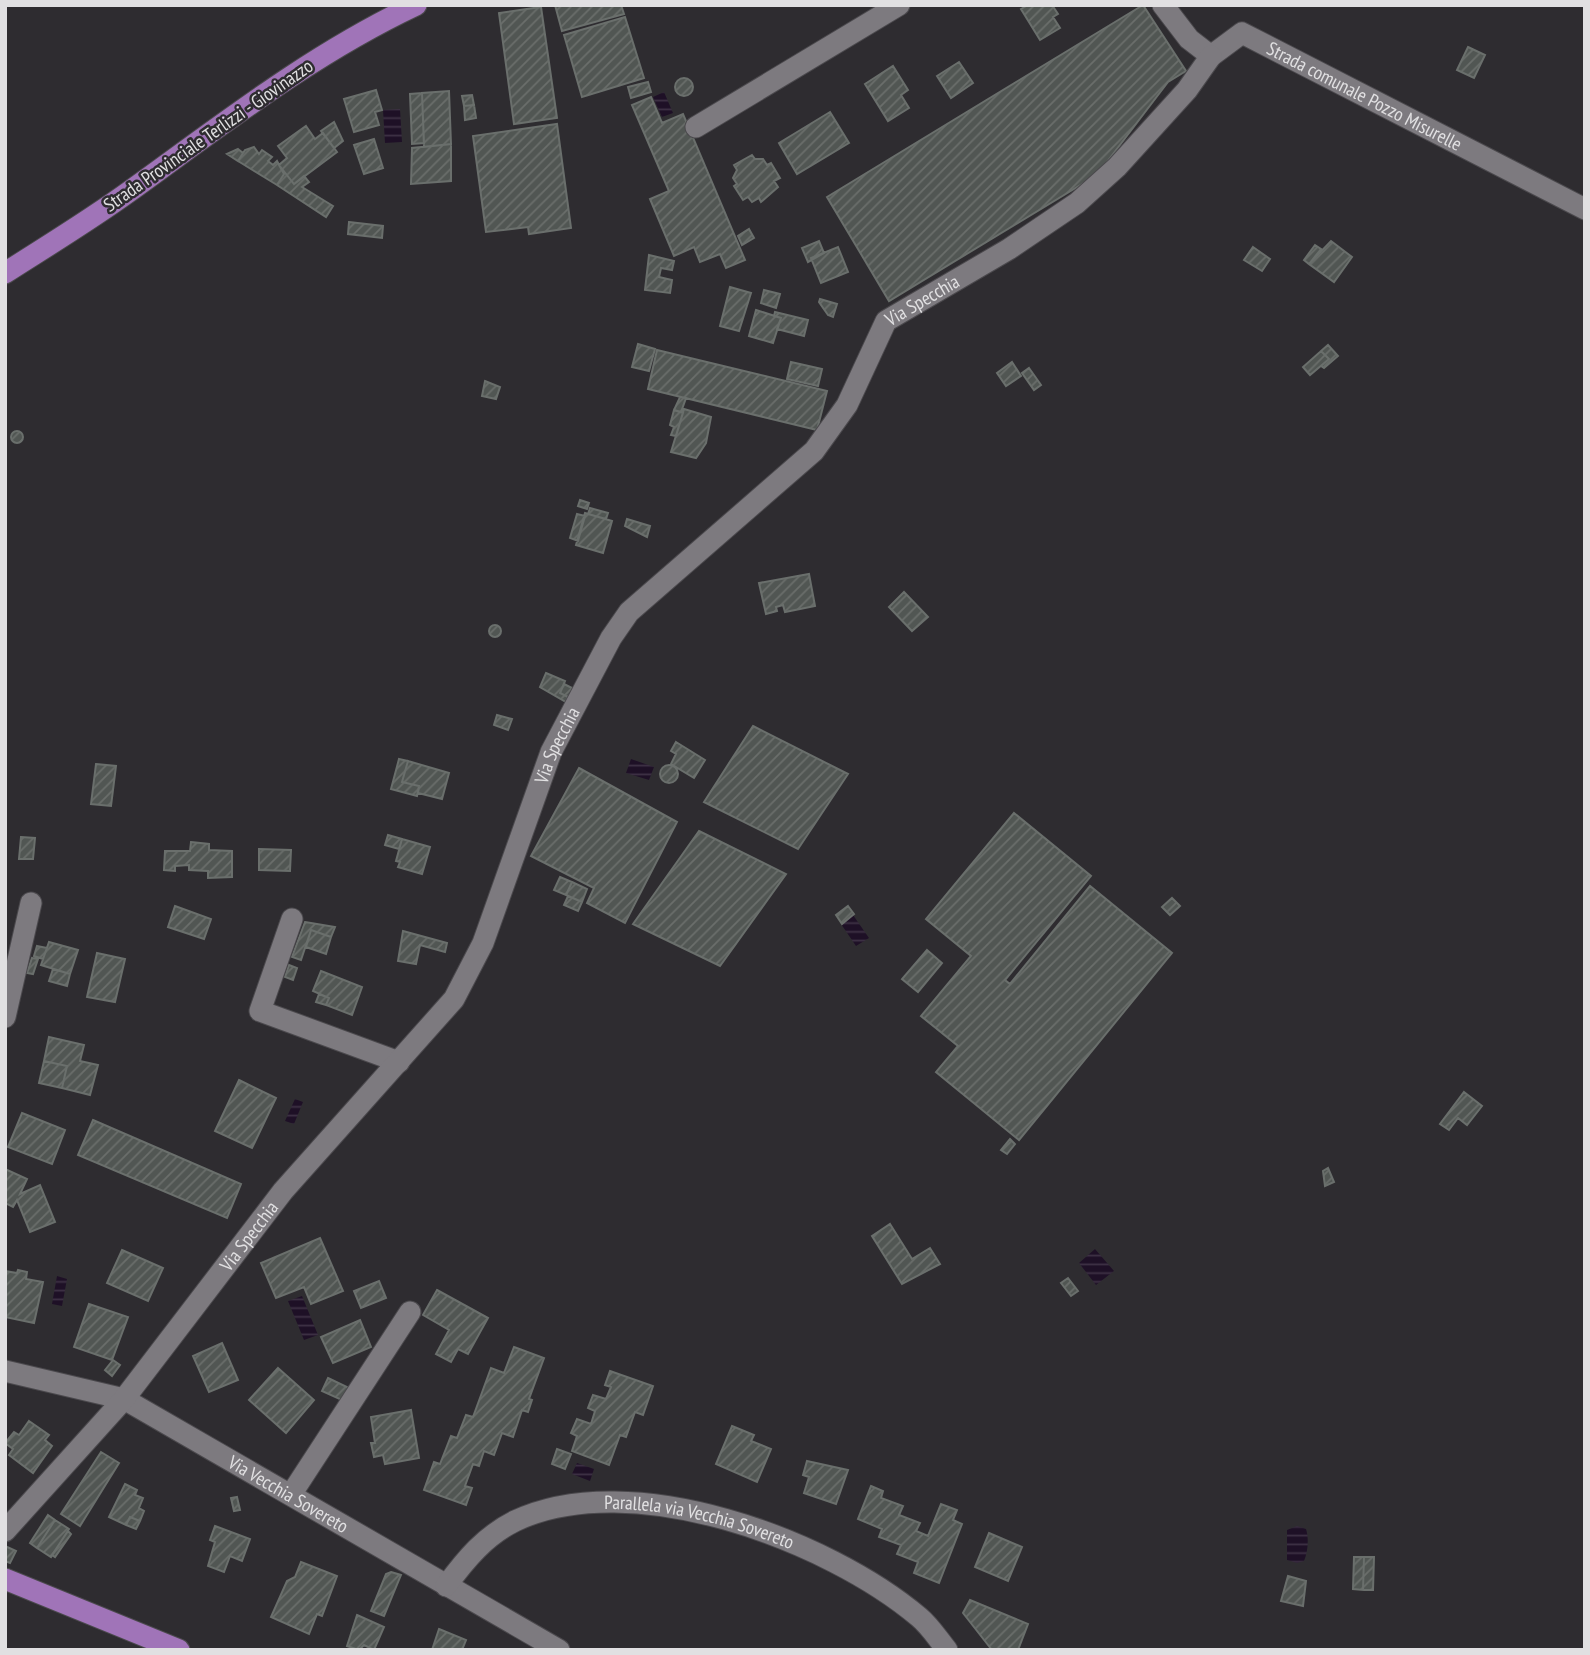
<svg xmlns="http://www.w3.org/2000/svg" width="1590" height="1655" viewBox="0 0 1590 1655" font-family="'PT Sans Narrow',sans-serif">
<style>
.water{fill:url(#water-rules)}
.building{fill:url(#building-hatch);stroke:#6a6f6c;stroke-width:2}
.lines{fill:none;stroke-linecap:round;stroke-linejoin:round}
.minor-casing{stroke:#4b494d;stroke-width:23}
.major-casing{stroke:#4b494d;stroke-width:23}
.minor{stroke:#7d7a7f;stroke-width:21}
.major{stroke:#a074b8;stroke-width:21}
.labels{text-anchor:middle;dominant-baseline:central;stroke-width:5;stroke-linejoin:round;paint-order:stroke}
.street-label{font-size:19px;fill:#e1e0e2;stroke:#2e2c30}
</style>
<defs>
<pattern id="water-rules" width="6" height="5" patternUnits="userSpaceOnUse" patternTransform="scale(1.75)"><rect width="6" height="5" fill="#1e1026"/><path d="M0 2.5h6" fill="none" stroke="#3e3245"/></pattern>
<pattern id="building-hatch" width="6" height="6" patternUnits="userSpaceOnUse" patternTransform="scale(1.75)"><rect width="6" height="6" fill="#515653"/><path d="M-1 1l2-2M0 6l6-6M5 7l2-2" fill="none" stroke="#6a6e6b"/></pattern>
</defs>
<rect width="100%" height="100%" fill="#2e2c30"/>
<!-- water -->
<path class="water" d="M664 92 673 113 662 117 653 97Z
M400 109 402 142 385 143 383 110Z
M631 759 654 767 649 780 626 773Z
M853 915 869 938 856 946 841 924Z
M295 1099 303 1102 294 1124 285 1121Z
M1095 1249 1114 1271 1096 1285 1079 1263Z
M57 1276 67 1279 62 1306 52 1304Z
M302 1296 318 1335 304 1340 288 1301Z
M577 1463 594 1469 590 1481 572 1474Z
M1297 1526 1306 1529C1309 1538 1308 1552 1304 1561L1297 1563 1287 1560V1530Z"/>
<!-- building -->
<path class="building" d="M555 5H621L624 14 562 31Z
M1028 5H1052L1058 14 1053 17 1060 28 1040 40 1021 9Z
M1143 5 1186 71 1168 82 1097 175 889 301 827 197Z
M541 7 557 118 514 124 499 13Z
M625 17 644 78 582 97 564 35Z
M1468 47 1485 55 1474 78 1457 70Z
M959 62 973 83 951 98 937 76Z
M893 66 908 90 901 95 909 108 888 121 865 84Z
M675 87a9 9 0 1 1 18 0a9 9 0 1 1-18 0Z
M648 82 651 92 631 98 628 87Z
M376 90 382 110 375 112 379 125 354 132 344 99Z
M449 91 451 144 424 147 422 93Z
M422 93 424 143 412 144 410 94Z
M472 95 474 105 464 106 462 96Z
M651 97 662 123 683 114 745 260 726 268 720 254 700 262 694 247 674 256 650 199 669 191 632 105Z
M474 105 476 118 465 120 464 106Z
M830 112 849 143 797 174 779 143Z
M334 122 343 141 334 148 321 131Z
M557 124 571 228 529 234 528 227 486 232 473 136Z
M306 126 315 139 323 133 337 152 294 184 279 165 287 158 278 146Z
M374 139 383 168 364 174 354 145Z
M451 144V181L411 184 412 148Z
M254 147 259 154 262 150 272 157 268 161 273 165 277 161 284 174 277 185 238 161 245 150Z
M238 149 243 153 238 161 227 154Z
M752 155 755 159H763L767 165 771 163 780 178 774 181 778 187 761 202 759 198 752 202 748 197 743 200 734 186 737 184 733 178 737 170 734 165Z
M279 165 294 184 304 176 309 182 302 187 333 206 326 217 277 185 284 174Z
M349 222 383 226 382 238 348 234Z
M749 229 754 238 742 245 738 236Z
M819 241 824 253 808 262 802 248Z
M1331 241 1352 257 1334 282 1309 264Z
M1315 245 1321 249 1309 264 1304 260Z
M838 247 848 272 821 283 811 258Z
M1253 247 1270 259 1262 271 1244 260Z
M649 255 674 261 672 270 661 268 659 277 672 280 670 293 645 290Z
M730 287 751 293 739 331 720 326Z
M764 290 780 294 776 308 761 303Z
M820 299 837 304 833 317 828 315 819 302Z
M756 310 781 318 773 343 749 336Z
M775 312 808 320 804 336 777 329 781 318 774 316Z
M638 344 655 349 649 371 632 367Z
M1328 345 1338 356 1324 368 1321 366 1329 359 1321 351Z
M657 350 827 391 817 430 648 389Z
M1321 351 1329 359 1310 375 1303 367Z
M791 362 822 369 818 386 787 379Z
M1012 362 1021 376 1006 386 997 373Z
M1029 368 1041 385 1034 390 1022 373Z
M485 381 500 387 496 399 482 396Z
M680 397 686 398 681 412 674 410Z
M684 409 711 417 706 443 696 458 671 452Z
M674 410 683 413 676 436 671 435 674 427 670 425Z
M11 437a6 6 0 1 1 12 0a6 6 0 1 1-12 0Z
M580 500 589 503 587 509 578 506Z
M590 508 608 513 606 519 588 514Z
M585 513 612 521 603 553 576 545Z
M577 514 585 516 578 541 570 538Z
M627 519 650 526 647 537 625 526Z
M809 574 815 606 785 612 783 605 776 607 777 611 766 614 759 583Z
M904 592 928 617 912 631 889 607Z
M489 631a6 6 0 1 1 12 0a6 6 0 1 1-12 0Z
M546 673 565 681 560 693 568 697 566 702 540 687Z
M564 684 574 689 570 698 560 693Z
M497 715 512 719 508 730 494 725Z
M753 726 848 774 798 849 704 802Z
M676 742 705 760 694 778 671 764 676 754 671 751Z
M399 759 408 761 402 782 419 786 417 796 391 789Z
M408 761 449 773 442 799 418 793 419 786 402 782Z
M96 764 116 766 111 806 91 804Z
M660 774a9 9 0 1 1 18 0a9 9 0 1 1-18 0Z
M579 768 677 822 625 923 587 903 594 888 531 856Z
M1014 813 1091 876 1005 980 1010 984 1090 886 1172 953 1019 1140 936 1072 958 1046 921 1016 971 956 926 919Z
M699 831 786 874 720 966 633 924Z
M388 835 402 839 399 849 385 845Z
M21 837 35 838 33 859H19Z
M402 839 430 847 422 874 398 867 400 862 396 861Z
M191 842 209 844V850L232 851V877L208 878V871L189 870V865L175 866V871L164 870 165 851H190Z
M259 849 291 850 290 871 259 870Z
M560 877 572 882 566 895 554 890Z
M572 882 587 889 582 902 566 895Z
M568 896 582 902 578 911 564 905Z
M1172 898 1180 906 1170 915 1162 907Z
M175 906 211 919 204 939 168 927Z
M848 906 854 914 842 924 836 915Z
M305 922 335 927 331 937 311 930 301 960 292 957Z
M311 930 331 937 326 954 306 947Z
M403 931 447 943 445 952 420 945 416 964 398 961Z
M49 942 78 950 70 974 41 965Z
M37 946 47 948 43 959 34 956Z
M927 950 942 963 918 992 902 979Z
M97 953 125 959 115 1002 87 997Z
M32 958 38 959 33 974 27 973Z
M289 965 297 968 293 980 285 977Z
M53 969 70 974 67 986 49 981Z
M321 971 362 987 352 1015 326 1005 329 998 313 991Z
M319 994 329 998 326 1005 316 1002Z
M49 1037 84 1045 80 1061 98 1065 90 1095 62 1088 67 1066 44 1061Z
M44 1061 67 1066 62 1088 39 1083Z
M239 1080 276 1098 252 1148 215 1131Z
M1464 1092 1482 1106 1467 1125 1458 1118 1449 1130 1440 1124Z
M22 1113 65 1130 52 1164 8 1147Z
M93 1120 241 1184 227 1218 78 1155Z
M1010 1139 1015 1144 1007 1154 1001 1150Z
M1328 1168 1334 1182 1325 1186 1323 1171Z
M5 1169 27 1179 20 1194 40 1185 55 1222 30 1232 17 1200 13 1207 5 1203Z
M890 1224 912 1259 930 1248 940 1264 902 1284 872 1236Z
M320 1238 343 1291 311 1304 304 1287 276 1298 261 1263Z
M122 1250 163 1268 148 1301 107 1283Z
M18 1270 27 1272 26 1279 43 1282 34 1323 5 1317V1271L17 1273Z
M1068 1278 1078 1291 1071 1296 1061 1283Z
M379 1281 386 1298 361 1308 354 1291Z
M437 1290 488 1318 468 1354 458 1349 451 1362 436 1354 449 1330 423 1315Z
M89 1304 128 1317 112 1360 74 1347Z
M360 1320 371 1347 333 1363 321 1337Z
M222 1343 238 1380 209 1392 193 1356Z
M514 1347 544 1358 529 1399 532 1400 528 1412 522 1410 513 1437 502 1433 494 1455 484 1451 479 1466 473 1464 465 1486 472 1488 466 1505 424 1490 434 1462 440 1464 451 1436 457 1438 466 1415 473 1417 491 1368 504 1373Z
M113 1360 120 1365 112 1376 105 1370Z
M278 1368 314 1400 286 1433 249 1400Z
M610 1371 653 1386 643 1415 635 1412 626 1437 620 1435 609 1465 572 1451 577 1436 571 1433 577 1419 591 1424 595 1411 588 1408 593 1395 606 1399 611 1387 605 1385Z
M328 1378 349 1388 344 1401 322 1391Z
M411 1410 419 1458 385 1464 383 1455 374 1457 371 1443H375L371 1417Z
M29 1421 49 1435 45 1440 52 1446 33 1473 9 1455 13 1449 5 1443 14 1432 19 1435Z
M732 1426 754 1435 751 1441 771 1449 757 1482 716 1464Z
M557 1449 571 1454 565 1469 552 1464Z
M101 1452 119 1463 80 1526 61 1514Z
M807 1461 848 1470 836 1504 804 1493 809 1477 803 1475Z
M125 1484 137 1490 135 1495 143 1498 139 1508 144 1511 140 1521 130 1517 126 1525 109 1517Z
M871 1486 883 1491 881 1498 903 1506 899 1515 920 1523 916 1531 928 1536 941 1504 957 1510 953 1520 962 1524 939 1583 914 1573 918 1562 897 1554 901 1545 879 1537 882 1529 858 1519Z
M237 1497 240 1510 234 1511 231 1498Z
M48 1515 55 1520 37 1548 30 1543Z
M130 1517 140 1521 136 1529 126 1525Z
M55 1520 69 1529 51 1557 37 1548Z
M215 1526 250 1539 242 1561 230 1556 224 1572 208 1566 215 1542 210 1540Z
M68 1531 71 1534 55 1557 52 1555Z
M989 1533 1022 1547 1008 1581 975 1567Z
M5 1546 16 1551 10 1563 5 1561Z
M1354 1557H1364L1363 1590 1353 1589Z
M1364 1557H1374L1373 1590H1363Z
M301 1562 337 1576 322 1616 317 1614 309 1634 271 1617 287 1581 295 1577Z
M391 1572 401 1575 384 1616 371 1611 386 1574Z
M1288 1576 1306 1581 1303 1606 1281 1601Z
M970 1600 1028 1624 1018 1650H992L963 1613Z
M357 1615 384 1627 374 1650 364 1645 359 1650 347 1646Z
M439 1629 466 1640 462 1650H432Z"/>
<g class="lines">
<defs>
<g id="minor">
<path id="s1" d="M1163 5 1189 39 1211 56 1242 33 1585 209"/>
<path d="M696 127 899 5"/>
<path d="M292 919 260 1011 399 1062"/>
<path d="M5 1017 31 903"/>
<path id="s2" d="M5 1371 124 1399 559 1650"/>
<path d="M292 1493 410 1312"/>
<path id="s3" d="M5 1531 124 1399 283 1191 454 999 483 943 551 752 611 638 629 612 814 451 847 405 886 321 1009 249 1077 203 1117 167 1187 90 1211 56"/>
<path id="s4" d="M446 1586C466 1559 485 1536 515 1521 631 1466 828 1540 919 1617 930 1626 938 1639 947 1650"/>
</g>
<path id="major" d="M5 273C47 246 90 220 130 191 223 124 312 54 416 5
M5 1579 179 1650"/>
</defs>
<!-- minor casing -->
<use href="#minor" class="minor-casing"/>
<!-- major casing -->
<use href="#major" class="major-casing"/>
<!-- minor -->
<use href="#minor" class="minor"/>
<!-- major -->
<use href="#major" class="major"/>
</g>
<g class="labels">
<!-- street labels -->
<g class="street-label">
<text stroke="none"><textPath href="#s1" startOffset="247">Strada comunale Pozzo Misurelle</textPath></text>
<text transform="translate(208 135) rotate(-35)">Strada Provinciale Terlizzi - Giovinazzo</text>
<text stroke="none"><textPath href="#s3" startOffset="1559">Via Specchia</textPath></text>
<text stroke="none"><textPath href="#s3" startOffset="971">Via Specchia</textPath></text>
<text stroke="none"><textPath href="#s3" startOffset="383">Via Specchia</textPath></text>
<text stroke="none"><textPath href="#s2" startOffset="312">Via Vecchia Sovereto</textPath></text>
<text stroke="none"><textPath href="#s4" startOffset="285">Parallela via Vecchia Sovereto</textPath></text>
</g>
</g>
<!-- border -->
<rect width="1590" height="1655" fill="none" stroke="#e1e0e2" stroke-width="14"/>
</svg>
